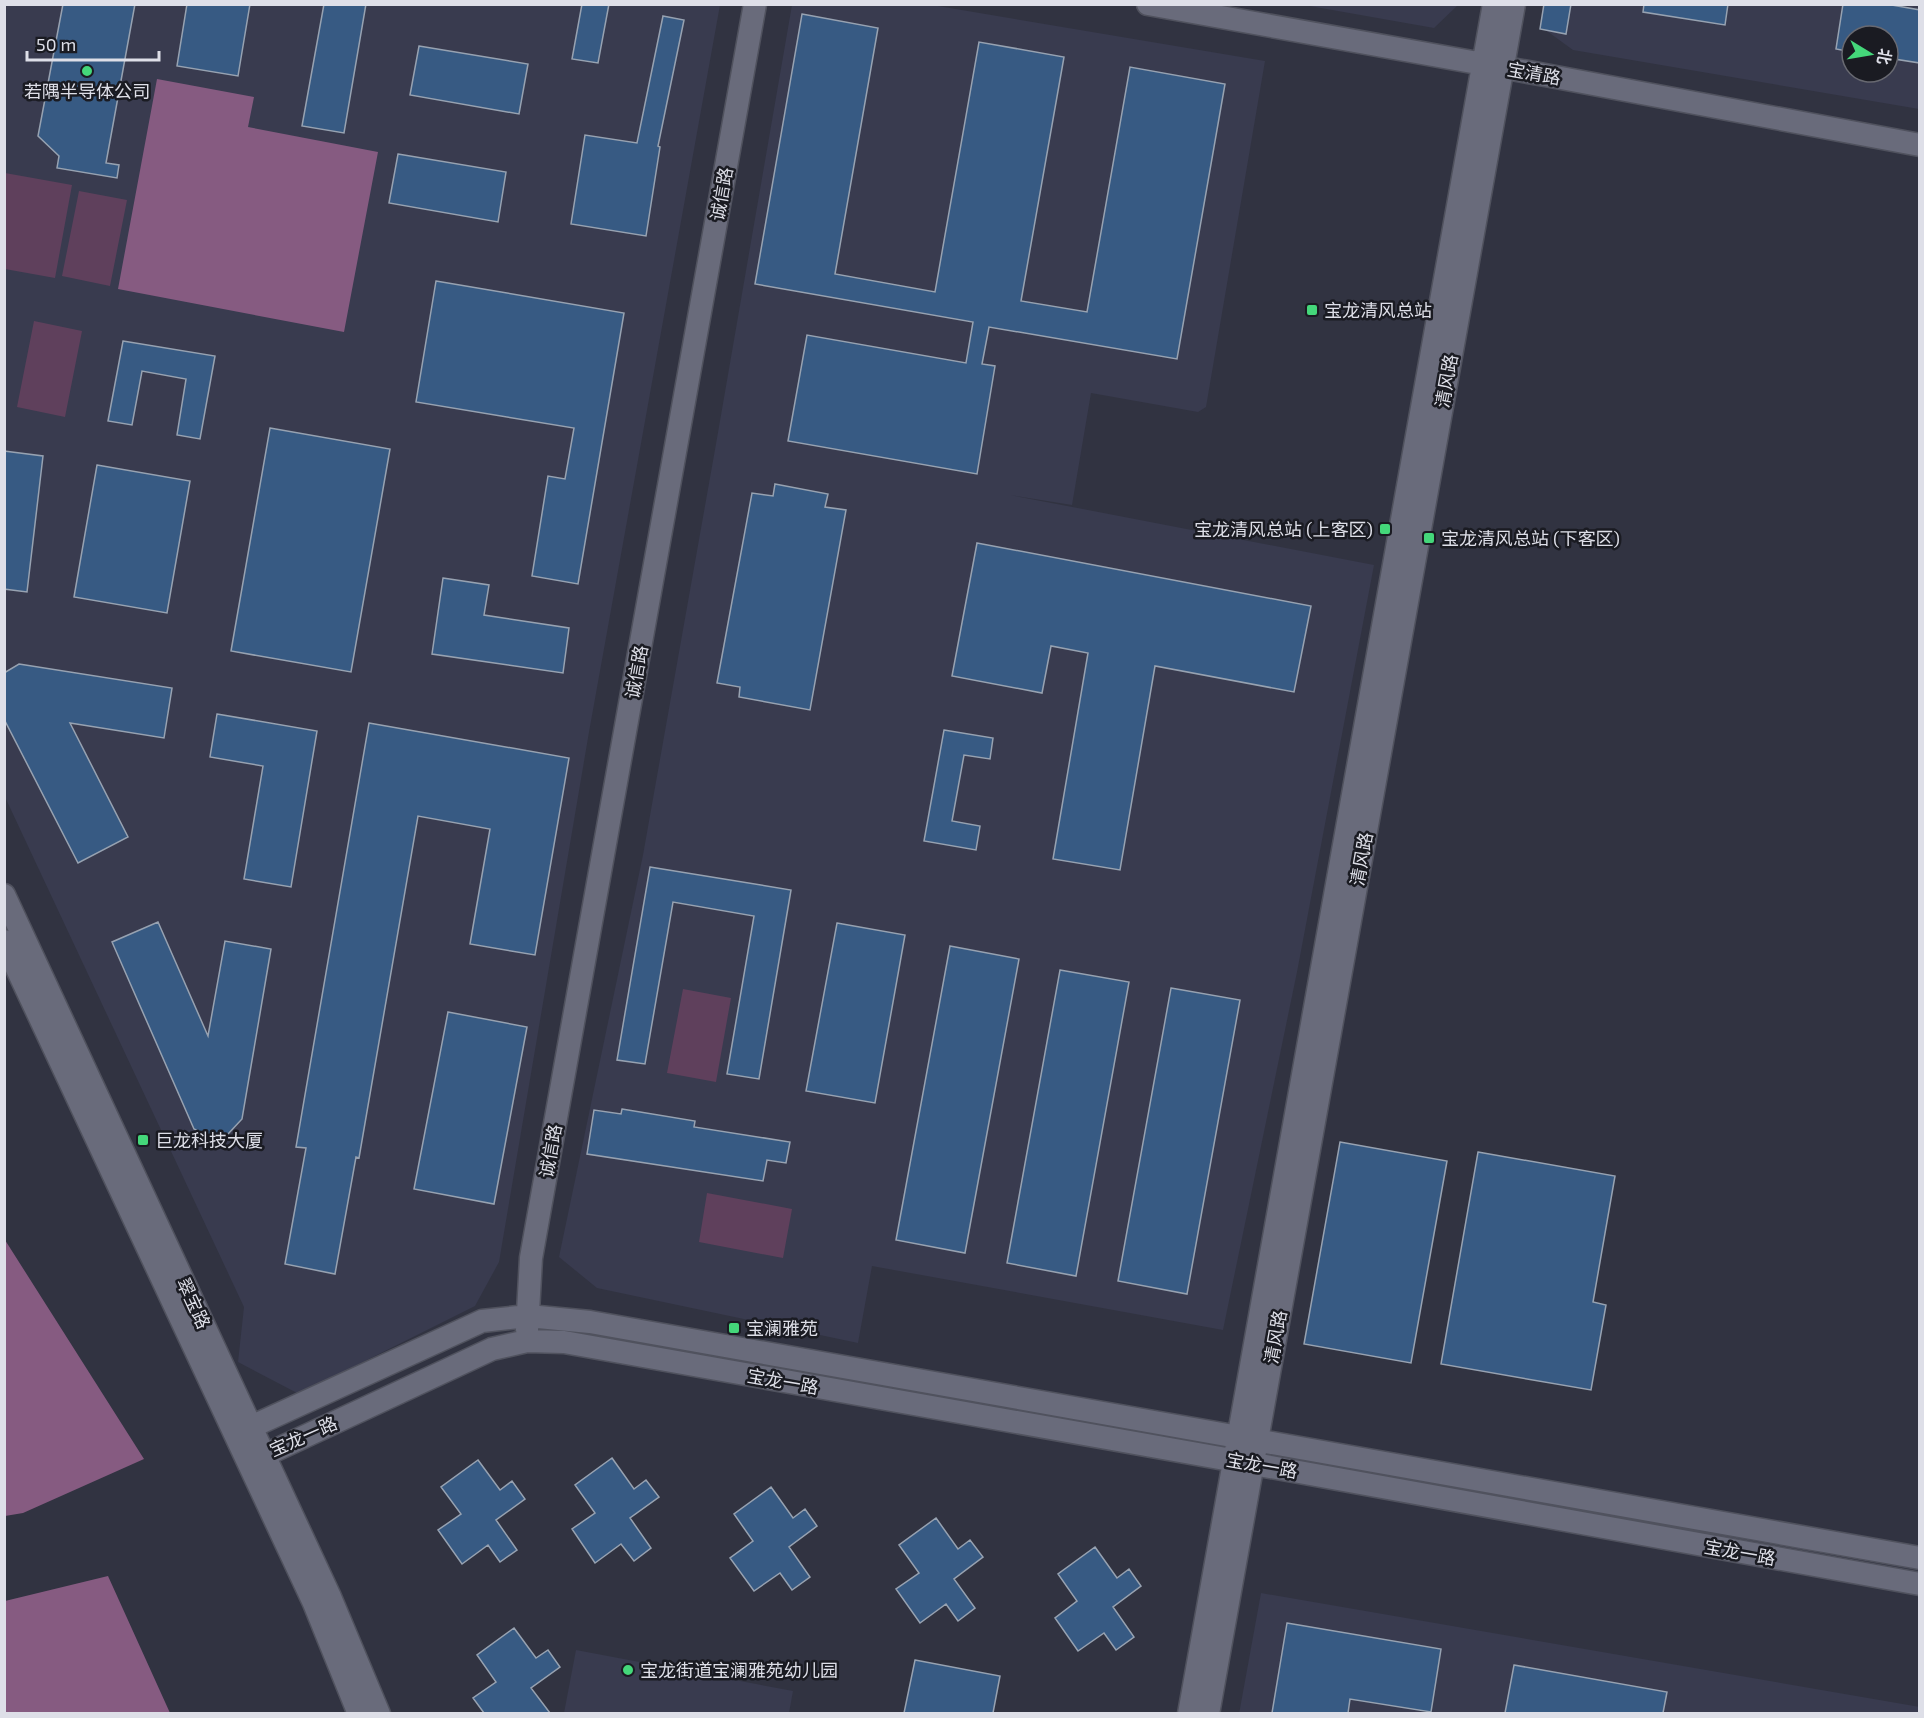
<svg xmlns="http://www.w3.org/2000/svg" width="1924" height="1718" viewBox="0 0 1924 1718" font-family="'Exo 2','Noto Sans SC',sans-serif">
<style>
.built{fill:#393b4f;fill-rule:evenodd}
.green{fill:#5f405c}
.forest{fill:#865b81}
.building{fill:#375a83;stroke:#97a2b1;stroke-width:1.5}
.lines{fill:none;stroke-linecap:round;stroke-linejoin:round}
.tertiary-casing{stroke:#50525e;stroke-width:25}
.tertiary{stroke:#696b7b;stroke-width:22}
.poi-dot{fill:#44d77a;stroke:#1a1b22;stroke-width:2}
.labels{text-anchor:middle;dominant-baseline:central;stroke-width:5;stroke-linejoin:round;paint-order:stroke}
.street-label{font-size:18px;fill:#dedfe8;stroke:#1a1b22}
.poi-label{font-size:18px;fill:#dedfe8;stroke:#1a1b22;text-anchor:start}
</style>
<rect width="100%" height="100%" fill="#313341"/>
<!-- built -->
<path class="built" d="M4 5H720L589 732 499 1262 475 1306 299 1394 238 1362 244 1307 5 797Z
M792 5H932L1265 61 1206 407 1198 412 1091 393 1072 505 1010 495 1374 565 1297 972 1223 1330 872 1266 858 1343 597 1288 559 1257 643 855 716 444Z
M1304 5H1458L1434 28Z
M1543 5H1919V109L1573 50 1540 26ZM1852 36H1888V72H1852Z
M1261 1593 1920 1707 1919 1714H1239Z
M576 1650 793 1691 789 1713H564Z"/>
<!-- green -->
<path class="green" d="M5 173 72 185 55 278 5 269Z
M79 191 127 200 110 286 62 276Z
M34 321 82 331 65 417 17 407Z
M683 989 731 998 716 1082 667 1073Z
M707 1193 792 1209 783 1258 699 1242Z"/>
<!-- forest -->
<path class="forest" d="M157 79 254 97 248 127 378 152 344 332 118 289Z
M5 1240 144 1459 23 1513 5 1516Z
M108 1576 170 1713H5V1601Z"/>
<!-- building -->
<path class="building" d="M63 4H135L106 163 119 165 117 178 57 168 59 156 38 136Z
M187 4H250L238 76 177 66Z
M324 4H366L344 133 302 126Z
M582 4H609L598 63 572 59Z
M1544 4H1571L1566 34 1540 29Z
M1644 4H1728L1725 25 1643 12Z
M1843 4H1886L1920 10V63L1888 58V36H1852V52L1836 49Z
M802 14 878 28 835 274 935 292 979 42 1064 57 1021 301 1087 312 1130 67 1225 84 1177 359 989 327 982 364 995 366 977 474 788 441 807 335 966 363 973 322 755 284Z
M663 16 684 20 658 146 660 147 646 236 571 224 585 135 637 143Z
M419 46 528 64 519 114 410 95Z
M398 154 506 172 498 222 389 203Z
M436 281 624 313 578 584 532 576 548 476 565 479 574 428 416 402Z
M123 341 215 356 200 439 177 435 186 379 142 371 132 425 108 421Z
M270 428 390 449 351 672 231 651Z
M4 451 43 456 27 592 4 589Z
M97 465 190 481 167 613 74 597Z
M775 484 828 494 825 507 846 510 810 710 739 697 740 687 717 683 752 493 773 496Z
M977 543 1311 606 1294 692 1155 666 1120 870 1053 859 1088 653 1051 646 1042 693 952 676Z
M443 578 489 585 484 615 569 628 563 673 432 654Z
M19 664 172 688 164 738 70 723 128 837 78 863 4 719V673Z
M217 714 317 731 291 887 244 879 263 766 210 757Z
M369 723 569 758 535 955 470 944 490 829 418 816 359 1158 356 1157 335 1274 285 1264 306 1148 296 1147Z
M944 730 993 738 990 759 964 755 952 821 980 826 976 850 924 841Z
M650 867 791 890 759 1079 727 1074 754 916 673 902 645 1064 617 1060Z
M158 922 208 1036 225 941 271 949 242 1119 228 1134 208 1136 194 1129 112 942Z
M837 923 905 935 875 1103 806 1091Z
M950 946 1019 959 965 1253 896 1240Z
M1060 970 1129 982 1076 1276 1007 1263Z
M1171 988 1240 1000 1187 1294 1118 1281Z
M448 1012 527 1027 494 1204 414 1189Z
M622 1109 695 1121 694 1127 790 1142 786 1163 767 1160 763 1181 587 1154 594 1110 621 1114Z
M1340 1142 1447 1161 1411 1363 1304 1344Z
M1478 1152 1615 1176 1593 1302 1606 1305 1591 1390 1441 1364Z
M612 1458 634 1489 646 1480 659 1497 630 1518 651 1548 634 1561 621 1544 595 1563 572 1529 595 1513 575 1485Z
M478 1460 500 1490 512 1481 525 1499 496 1520 517 1550 500 1562 488 1545 462 1564 438 1530 461 1514 441 1487Z
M771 1487 793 1518 805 1509 817 1526 789 1547 810 1577 792 1590 780 1573 754 1591 730 1558 753 1541 734 1514Z
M936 1518 958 1549 970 1540 983 1557 954 1579 975 1608 958 1621 946 1604 920 1623 896 1589 919 1573 899 1545Z
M1095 1547 1117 1578 1129 1569 1141 1586 1113 1607 1134 1637 1116 1650 1104 1633 1078 1651 1055 1618 1077 1601 1058 1574Z
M1287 1623 1441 1649 1431 1712 1350 1699 1348 1713H1272Z
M514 1628 536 1658 548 1650 560 1667 531 1688 550 1713H484L473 1698 496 1682 477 1655Z
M915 1660 1000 1676 993 1713H904Z
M1514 1665 1667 1692 1663 1713H1505Z"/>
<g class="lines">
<defs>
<path id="tertiary" d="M1148 4 1545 75 1920 145
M4 895 330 1597 379 1714
M4 941 314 1603 359 1714
M527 1330 531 1258 755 4
M1920 1558 590 1322 528 1316 482 1321 251 1427 242 1449 265 1455 492 1349 527 1341 564 1342 1299 1472 1920 1584
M1189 1714 1494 4
M1208 1714 1514 4"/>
</defs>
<!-- tertiary casing -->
<use href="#tertiary" class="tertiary-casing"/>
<!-- tertiary -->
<use href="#tertiary" class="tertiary"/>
</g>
<!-- markers -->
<g class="poi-dot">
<circle cx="87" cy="71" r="6"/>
<rect x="1306" y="304" width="12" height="12" rx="3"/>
<rect x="1379" y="523" width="12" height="12" rx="3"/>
<rect x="1423" y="532" width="12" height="12" rx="3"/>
<rect x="137" y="1134" width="12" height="12" rx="3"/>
<rect x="728" y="1322" width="12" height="12" rx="3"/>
<circle cx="628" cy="1670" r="6"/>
</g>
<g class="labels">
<!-- street labels -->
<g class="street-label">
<text transform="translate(1534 73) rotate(10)">宝清路</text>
<text transform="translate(721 194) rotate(-80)">诚信路</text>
<text transform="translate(1446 381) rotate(-80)">清风路</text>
<text transform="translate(636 672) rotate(-80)">诚信路</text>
<text transform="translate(1361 859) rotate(-80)">清风路</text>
<text transform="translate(550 1151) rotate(-80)">诚信路</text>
<text transform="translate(194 1303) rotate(65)">翠宝路</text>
<text transform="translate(1275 1337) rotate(-80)">清风路</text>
<text transform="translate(783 1381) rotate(10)">宝龙一路</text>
<text transform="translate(303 1436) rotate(-24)">宝龙一路</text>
<text transform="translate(1262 1465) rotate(10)">宝龙一路</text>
<text transform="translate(1740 1552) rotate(10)">宝龙一路</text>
</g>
<!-- poi labels -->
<g class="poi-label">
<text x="87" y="91" text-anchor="middle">若隅半导体公司</text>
<text x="1324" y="310">宝龙清风总站</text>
<text x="1373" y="529" text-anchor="end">宝龙清风总站 (上客区)</text>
<text x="1441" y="538">宝龙清风总站 (下客区)</text>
<text x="155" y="1140">巨龙科技大厦</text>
<text x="746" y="1328">宝澜雅苑</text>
<text x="640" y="1670">宝龙街道宝澜雅苑幼儿园</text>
</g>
</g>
<!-- border -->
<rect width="1924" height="1718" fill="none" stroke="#dedfe8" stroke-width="12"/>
<!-- north arrow -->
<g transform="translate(1870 54) rotate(101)"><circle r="28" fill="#1a1b22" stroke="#686971" stroke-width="1.5"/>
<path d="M0-4.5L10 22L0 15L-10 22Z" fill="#44d77a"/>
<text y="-9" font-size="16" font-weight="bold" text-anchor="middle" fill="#dedfe8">北</text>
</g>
<!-- scale -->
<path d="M27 51v9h132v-9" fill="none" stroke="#dedfe8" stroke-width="3"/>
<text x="36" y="51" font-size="18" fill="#dedfe8" stroke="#1a1b22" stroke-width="4.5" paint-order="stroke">50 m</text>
</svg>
